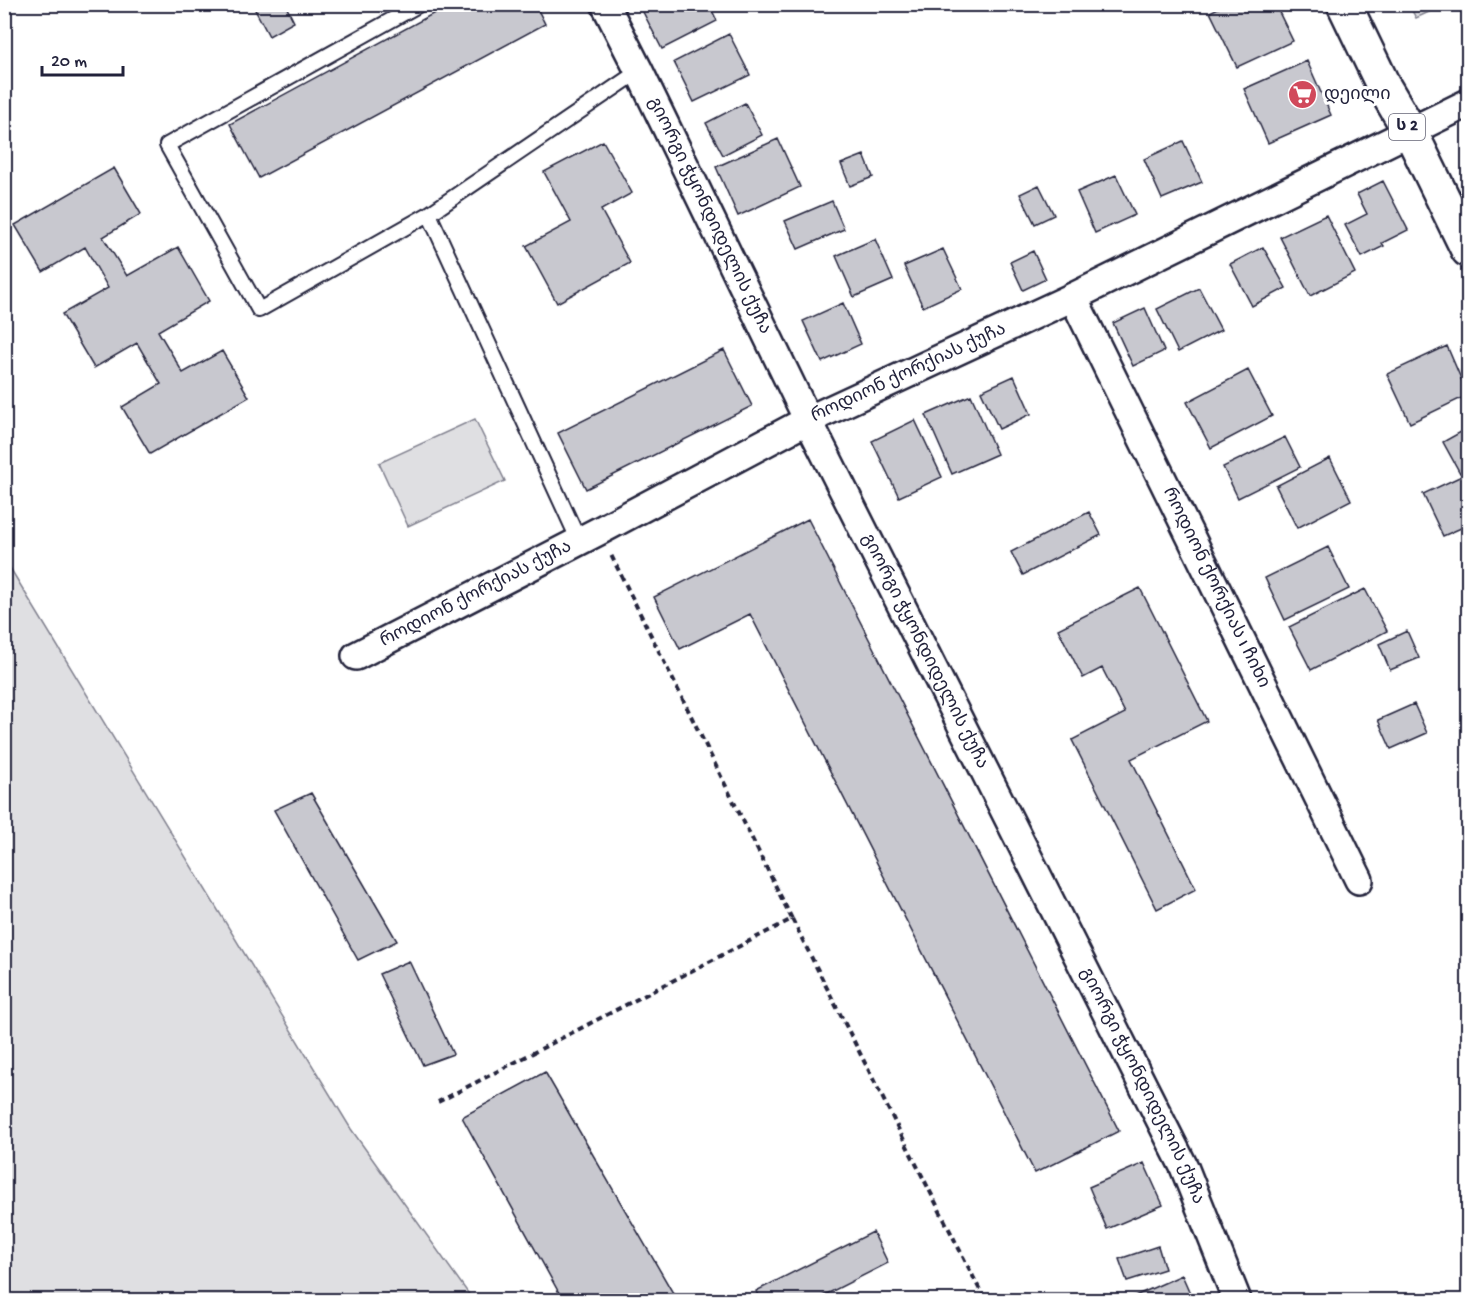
<svg xmlns="http://www.w3.org/2000/svg" width="1473" height="1305" viewBox="0 0 1473 1305" font-family="'Gochi Hand','Noto Sans Georgian',sans-serif">
<style>
.green{fill:#dfdfe2;stroke:#80808e;stroke-width:1.5}
.building{fill:#c8c8cf;stroke:#22223b;stroke-width:1.5}
.lines{fill:none;stroke-linecap:round;stroke-linejoin:round}
.service-casing{stroke:#22223b;stroke-width:18}
.minor-casing{stroke:#22223b;stroke-width:32}
.trunk-casing{stroke:#22223b;stroke-width:38}
.path{stroke:#22223b;stroke-width:4;stroke-dasharray:6 4.5;stroke-linecap:butt}
.service{stroke:#fff;stroke-width:14}
.minor{stroke:#fff;stroke-width:27}
.trunk{stroke:#fff;stroke-width:33}
.labels{text-anchor:middle;dominant-baseline:central;stroke-width:6;stroke-linejoin:round;paint-order:stroke}
.shield{fill:#fff;stroke:#646476;stroke-width:1.5}
.shield-label{font-size:16px;font-weight:bold;fill:#22223b}
.poi-label{font-size:18px;fill:#22223b;stroke:#fff;text-anchor:start}
.street-label{font-size:18px;fill:#22223b;stroke:#fff}
</style>
<rect width="100%" height="100%" fill="#fff"/>
<filter id="ink" filterUnits="userSpaceOnUse"><feTurbulence type="fractalNoise" baseFrequency=".0167" numOctaves="2"/><feDisplacementMap in="SourceGraphic" scale="12" xChannelSelector="R" yChannelSelector="G"/><feConvolveMatrix kernelMatrix="1 2 1 2 8 2 1 2 1" color-interpolation-filters="sRGB"/></filter>
<g filter="url(#ink)">
<!-- green -->
<path class="green" d="M1409 5H1444L1416 18Z
M475 419 505 481 408 526 379 463Z
M4 558 351 1129 473 1300H5Z"/>
<!-- building -->
<path class="building" d="M252 4H285L294 22 269 36Z
M451 4H535L545 24 259 178 230 124Z
M648 4H709L717 21 662 49 641 8Z
M1226 4H1275L1293 41 1237 67 1210 12Z
M729 34 750 75 694 102 674 62Z
M1307 61 1331 115 1268 143 1244 89Z
M745 103 762 135 723 155 706 123Z
M778 139 800 187 738 216 716 167Z
M603 141 632 193 601 210 630 263 557 303 526 246 571 222 544 172Z
M1183 141 1202 182 1162 199 1144 159Z
M864 155 873 177 850 186 841 164Z
M114 168 141 214 103 237 127 276 178 247 209 301 158 331 183 373 222 351 249 397 150 454 122 407 161 384 137 343 94 368 62 314 108 288 85 247 43 272 15 225Z
M1116 175 1135 215 1095 233 1077 192Z
M1383 181 1408 230 1382 243 1384 246 1362 257 1345 225 1367 214 1357 194Z
M1039 185 1054 215 1035 224 1020 194Z
M832 201 844 229 798 249 785 221Z
M1326 215 1355 273 1310 296 1280 237Z
M875 239 893 280 854 297 836 256Z
M1263 247 1286 288 1252 306 1230 264Z
M943 249 962 289 923 307 904 266Z
M1033 251 1046 279 1023 290 1010 262Z
M1199 288 1221 330 1178 352 1157 309Z
M843 303 861 344 822 362 803 321Z
M1145 308 1164 351 1133 366 1113 323Z
M1447 346 1468 395 1410 423 1387 374Z
M724 350 752 406 586 489 558 433Z
M1248 370 1272 416 1211 448 1187 402Z
M1014 376 1031 414 999 429 981 391Z
M971 395 997 454 952 474 926 415Z
M915 420 942 477 899 497 872 441Z
M1468 428V469L1460 473 1443 442Z
M1285 437 1300 467 1238 498 1223 467Z
M1330 458 1351 500 1297 528 1276 486Z
M1468 473V525L1443 536 1423 494Z
M1089 512 1101 535 1023 575 1011 552Z
M808 519 1119 1131 1035 1173 750 614 680 649 654 597Z
M1328 547 1349 589 1285 620 1265 578Z
M1140 588 1207 721 1131 759 1196 889 1157 909 1072 740 1125 713 1102 668 1083 678 1058 629Z
M1365 589 1387 631 1311 670 1289 627Z
M1407 631 1419 658 1390 670 1379 644Z
M1414 704 1427 733 1391 749 1378 720Z
M311 793 397 941 358 960 274 810Z
M409 961 453 1054 423 1065 379 974Z
M545 1072 677 1300H563L462 1117Z
M1144 1163 1163 1205 1107 1229 1089 1187Z
M873 1232 888 1263 815 1300H760L756 1291Z
M1158 1246 1165 1269 1127 1281 1119 1259Z
M1182 1275 1193 1300H1126Z"/>
<g class="lines">
<defs>
<path id="service" d="M420 4 167 145 259 310 429 214 639 71
M429 214 579 541"/>
<g id="minor">
<path id="s1" d="M605 4 639 71 808 420 1184 1167 1237 1300"/>
<path id="s2" d="M1073 297 1359 880"/>
<path id="s3" d="M356 656 599 531 808 420 1073 297 1468 103"/>
</g>
<path id="trunk" d="M1344 4 1384 87 1410 131 1468 250"/>
</defs>
<!-- service casing -->
<use href="#service" class="service-casing"/>
<!-- minor casing -->
<use href="#minor" class="minor-casing"/>
<!-- trunk casing -->
<use href="#trunk" class="trunk-casing"/>
<!-- path -->
<path class="path" d="M792 919 985 1300
M438 1102 792 919 610 553"/>
<!-- service -->
<use href="#service" class="service"/>
<!-- minor -->
<use href="#minor" class="minor"/>
<!-- trunk -->
<use href="#trunk" class="trunk"/>
</g>
</g>
<!-- icons -->
<defs>
<symbol id="supermarket-disc" viewBox="-11 -11 22 22"><circle r="9.5" fill="#d1495b" stroke="#fff"/><path d="M-6-5.5h2.5l.6 2H6L4.5 2H-2.5L-4.4-4H-6ZM-1.5 3.2a1.3 1.3 0 1 0 .1 0ZM3 3.2a1.3 1.3 0 1 0 .1 0Z" fill="#fff"/></symbol>
</defs>
<g fill-rule="evenodd">
<use href="#supermarket-disc" x="1286" y="78" width="33" height="33"/>
</g>
<g class="labels">
<!-- shield labels -->
<rect class="shield" x="1389" y="114" width="36" height="26" rx="4.5"/>
<g class="shield-label">
<text x="1407" y="127">ს 2</text>
</g>
<!-- poi labels -->
<g class="poi-label">
<text x="1324" y="95">დეილი</text>
</g>
<!-- street labels -->
<g class="street-label">
<text stroke="none"><textPath href="#s1" startOffset="236">გიორგი ჭყონდიდელის ქუჩა</textPath></text>
<text stroke="none"><textPath href="#s3" startOffset="621">როდიონ ქორქიას ქუჩა</textPath></text>
<text stroke="none"><textPath href="#s2" startOffset="324">როდიონ ქორქიას I ჩიხი</textPath></text>
<text stroke="none"><textPath href="#s3" startOffset="135">როდიონ ქორქიას ქუჩა</textPath></text>
<text stroke="none"><textPath href="#s1" startOffset="722">გიორგი ჭყონდიდელის ქუჩა</textPath></text>
<text stroke="none"><textPath href="#s1" startOffset="1208">გიორგი ჭყონდიდელის ქუჩა</textPath></text>
</g>
</g>
<!-- margin -->
<rect width="1473" height="1305" fill="none" stroke="#fff" stroke-width="24"/>
<rect x="12" y="12" width="1449" height="1281" fill="none" stroke="#22223b" stroke-width="2" filter="url(#ink)"/>
<!-- scale -->
<path d="M42 66v9h81v-9" fill="none" stroke="#22223b" stroke-width="3"/>
<text x="51" y="66" font-size="18" fill="#22223b" stroke="#ffffff" stroke-width="4.5" paint-order="stroke">20 m</text>
</svg>
